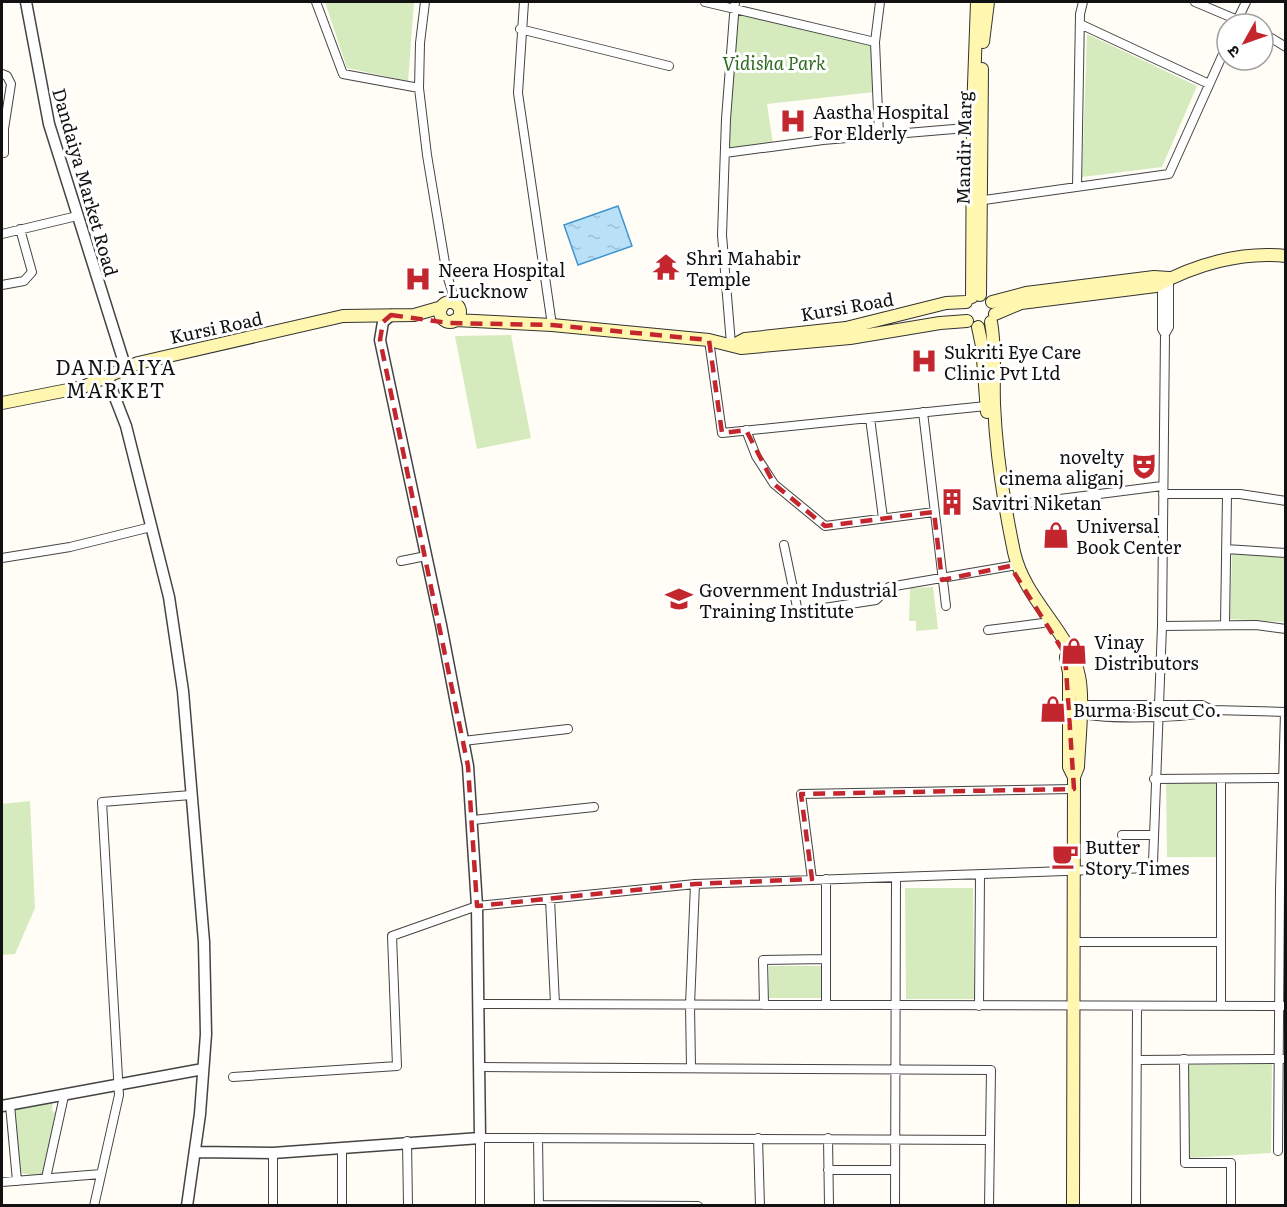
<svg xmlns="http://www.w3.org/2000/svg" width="1287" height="1207" viewBox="0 0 1287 1207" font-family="Literata,'Noto Sans Devanagari',serif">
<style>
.park{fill:#d5ebbd}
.water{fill:url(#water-ripples);stroke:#3f96cf;stroke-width:1.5}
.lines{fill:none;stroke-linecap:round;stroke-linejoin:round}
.minor-casing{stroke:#444;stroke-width:10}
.tertiary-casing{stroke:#444;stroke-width:13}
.secondary-casing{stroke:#333;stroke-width:14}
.minor{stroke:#fff;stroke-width:8}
.tertiary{stroke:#fff;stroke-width:10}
.secondary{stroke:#fff6b0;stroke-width:12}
.marked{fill:none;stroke:#c4262e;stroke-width:4.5;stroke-dasharray:12 8;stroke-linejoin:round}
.labels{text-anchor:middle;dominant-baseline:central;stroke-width:6;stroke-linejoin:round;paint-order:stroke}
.park-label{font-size:18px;font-style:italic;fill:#2f6b1f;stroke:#fff}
.poi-label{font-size:18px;fill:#111;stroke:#fff;text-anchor:start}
.street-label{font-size:18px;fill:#111;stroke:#fff}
.neighbourhood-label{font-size:20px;letter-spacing:1.5px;fill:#111;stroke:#fff}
</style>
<defs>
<pattern id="water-ripples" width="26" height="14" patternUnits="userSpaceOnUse" patternTransform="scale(1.5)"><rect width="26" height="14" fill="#b9e0f7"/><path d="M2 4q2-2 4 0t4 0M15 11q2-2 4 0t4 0" fill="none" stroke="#9ebfd3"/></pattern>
</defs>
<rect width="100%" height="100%" fill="#fffdf5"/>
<!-- park -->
<path class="park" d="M325 2H414L408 81 347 68Z
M737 11 873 44 874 92 767 104 773 144 728 150Z
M1087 34 1197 86 1162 167 1082 177Z
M511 335 531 438 477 449 455 336Z
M1232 554 1285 556V622L1230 619Z
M933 587 938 629 916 631V621H909L910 588Z
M1166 781H1217L1218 857H1167Z
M30 801 35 908 15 954 2 955V804Z
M905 888H973L974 999H906Z
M769 966H822V998H769Z
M1272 1064 1271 1153 1189 1158V1065Z
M53 1098 52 1111 55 1112 46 1178 16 1172 10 1105Z"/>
<!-- water -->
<path class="water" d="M618 206 632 246 578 265 564 225Z"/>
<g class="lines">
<defs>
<path id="minor" d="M316 2 343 74 419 88
M425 2 420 43 419 88 427 155 447 275 456 304
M524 2 518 93 552 325
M705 2 875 42
M1195 2 1247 24
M1236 23 1246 2
M1080 24 1209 84
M520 29 669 66
M1263 33 1286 47
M2 74 7 76 11 84 4 129V153
M879 135 875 42 880 2
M725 153 823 140 978 127
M1077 187 1080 14 1083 2
M977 201 1169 174 1227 45
M2 234 77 216
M1162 283V329L1165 334
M2 285 24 281 32 272 20 229
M709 340 722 433 986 406
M731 344 722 235 726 119 735 2
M923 412 946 606
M870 418 883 518
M746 430 756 456 774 484 825 526 934 512
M1163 494H1240L1286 501
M1005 506 1162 486
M784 545 798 612 876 600 889 587 1017 565
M1226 549 1286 553
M2 558 70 547 151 527
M401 561 426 556
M1225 625 1227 494
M1162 626 1256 625 1286 629
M988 630 1043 623
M1077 705H1202L1212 710 1286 712
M1076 712C1097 720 1192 719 1212 710
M463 741 568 729
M1154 779 1283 778
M1221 780V1006
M473 820 594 807
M1122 835H1153
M812 879 801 794 1074 789
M550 899 555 1004
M1074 942H1221
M479 1004 1286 1006
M764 1005 763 960 826 959
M826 1005V879
M979 1006 980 875
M1184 1059 1185 1163H1231V1206
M1137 1060 1286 1059
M480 1067 991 1070 989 1206
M691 1067 690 1005 695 884
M233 1077 397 1066 392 936 477 906 695 884 1150 868 1153 863 1162 626 1165 334 1169 327V278
M10 1105 17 1181
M538 1138 539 1206
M758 1138 760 1206
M828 1138 829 1206
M407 1141 408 1206
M1278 1151 1280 889 1285 712
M273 1153V1206
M828 1170H895
M46 1178 64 1096
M2 1182 101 1174
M539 1205 698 1206
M94 1206 119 1095 102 802 191 795
M342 1206V1149
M480 1206V1138L990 1140
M895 1206 896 878
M1136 1206 1137 1006"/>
<path id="tertiary" d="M26 2 49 124 126 369
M107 377 126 426 169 597 183 691 204 942 206 1034 200 1114 187 1206
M2 1106 203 1069
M195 1152 273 1153 480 1138 477 906 468 766 441 625 380 340 383 322 391 315"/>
<path id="secondary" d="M983 42 988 2
M980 295 982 69
M972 297 973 112 977 2
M992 302 1026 293 1154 277 1169 278
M440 312a10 10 0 1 1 20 0a10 10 0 1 1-20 0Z
M995 314 1021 303 1156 286C1194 265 1241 251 1286 256
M455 320 552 325 709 340 741 348 850 338 940 323 967 321
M991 322C996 349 993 376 994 404 996 454 1004 504 1014 552 1025 601 1070 631 1079 676 1084 700 1079 742 1078 767L1074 777 1073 1206
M978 327 982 346 987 412
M734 345 745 339 846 328 946 303 966 302
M2 403 83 387 138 363 343 316 414 315 442 307
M1066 657 1069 673V767L1074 777"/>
</defs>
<!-- minor casing -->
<use href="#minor" class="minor-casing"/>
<!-- tertiary casing -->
<use href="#tertiary" class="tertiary-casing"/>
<!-- secondary casing -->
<use href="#secondary" class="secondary-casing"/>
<!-- minor -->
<use href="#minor" class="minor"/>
<!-- tertiary -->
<use href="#tertiary" class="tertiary"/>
<!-- secondary -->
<use href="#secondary" class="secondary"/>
</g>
<!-- marked area -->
<path class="marked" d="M391 315 449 323 552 325 709 340 722 433 746 430 774 484 825 526 934 512 942 580 1010 566 1065 654 1074 789 801 794 812 879 695 884 477 906 468 766 380 340 383 322Z"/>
<!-- icons -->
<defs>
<symbol id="hospital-bare" viewBox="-9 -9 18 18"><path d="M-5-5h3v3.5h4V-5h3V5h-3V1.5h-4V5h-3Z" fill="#c4262e" stroke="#fff" stroke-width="2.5" paint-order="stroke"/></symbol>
<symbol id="temple-bare" viewBox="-9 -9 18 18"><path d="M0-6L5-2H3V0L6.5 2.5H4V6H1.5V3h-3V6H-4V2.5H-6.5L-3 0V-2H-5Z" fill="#c4262e" stroke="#fff" stroke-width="2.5" paint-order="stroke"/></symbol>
<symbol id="theatre-bare" viewBox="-9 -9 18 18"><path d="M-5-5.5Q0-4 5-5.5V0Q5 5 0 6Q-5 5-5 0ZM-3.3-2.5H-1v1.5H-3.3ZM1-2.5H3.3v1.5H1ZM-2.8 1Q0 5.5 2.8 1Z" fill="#c4262e" stroke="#fff" stroke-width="2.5" paint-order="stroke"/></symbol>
<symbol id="building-bare" viewBox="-9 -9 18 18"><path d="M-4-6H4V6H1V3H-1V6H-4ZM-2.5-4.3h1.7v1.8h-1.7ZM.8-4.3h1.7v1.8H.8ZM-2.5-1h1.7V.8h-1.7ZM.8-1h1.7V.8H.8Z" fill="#c4262e" stroke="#fff" stroke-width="2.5" paint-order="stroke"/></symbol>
<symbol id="shop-bare" viewBox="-9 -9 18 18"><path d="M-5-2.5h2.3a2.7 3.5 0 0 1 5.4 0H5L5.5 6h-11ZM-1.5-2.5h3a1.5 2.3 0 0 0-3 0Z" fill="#c4262e" stroke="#fff" stroke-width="2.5" paint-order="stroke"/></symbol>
<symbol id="university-bare" viewBox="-9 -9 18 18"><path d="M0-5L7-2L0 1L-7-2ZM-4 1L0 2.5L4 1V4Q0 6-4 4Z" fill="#c4262e" stroke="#fff" stroke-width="2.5" paint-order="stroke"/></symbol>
<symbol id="cafe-bare" viewBox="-9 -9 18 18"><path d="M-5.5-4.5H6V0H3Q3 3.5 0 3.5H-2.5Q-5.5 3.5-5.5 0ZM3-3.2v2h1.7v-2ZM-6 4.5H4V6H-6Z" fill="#c4262e" stroke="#fff" stroke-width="2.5" paint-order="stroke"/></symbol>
</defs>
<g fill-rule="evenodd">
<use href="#hospital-bare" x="774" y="102" width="38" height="38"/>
<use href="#temple-bare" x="647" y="248" width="38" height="38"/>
<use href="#hospital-bare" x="399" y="260" width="38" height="38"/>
<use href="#hospital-bare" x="905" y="342" width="38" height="38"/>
<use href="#theatre-bare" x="1125" y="447" width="38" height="38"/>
<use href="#building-bare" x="933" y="483" width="38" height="38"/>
<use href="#shop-bare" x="1037" y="516" width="38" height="38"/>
<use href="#university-bare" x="660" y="580" width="38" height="38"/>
<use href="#shop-bare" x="1055" y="632" width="38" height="38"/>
<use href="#shop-bare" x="1034" y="690" width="38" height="38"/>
<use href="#cafe-bare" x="1046" y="837" width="38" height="38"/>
</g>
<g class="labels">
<!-- park labels -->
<g class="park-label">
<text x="774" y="62">Vidisha Park</text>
</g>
<!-- poi labels -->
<g class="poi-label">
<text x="813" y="111">Aastha Hospital<tspan x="813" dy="21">For Elderly</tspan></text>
<text x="686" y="257">Shri Mahabir<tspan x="686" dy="21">Temple</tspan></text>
<text x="438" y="269">Neera Hospital<tspan x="438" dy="21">- Lucknow</tspan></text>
<text x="944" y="351">Sukriti Eye Care<tspan x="944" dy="21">Clinic Pvt Ltd</tspan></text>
<text x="1124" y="456" text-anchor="end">novelty<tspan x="1124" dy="21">cinema aliganj</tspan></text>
<text x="972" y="502">Savitri Niketan</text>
<text x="1076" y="525">Universal<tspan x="1076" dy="21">Book Center</tspan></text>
<text x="699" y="589">Government Industrial<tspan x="699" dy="21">Training Institute</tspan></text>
<text x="1094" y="641">Vinay<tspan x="1094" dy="21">Distributors</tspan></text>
<text x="1073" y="709">Burma Biscut Co.</text>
<text x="1085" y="846">Butter<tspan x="1085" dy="21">Story Times</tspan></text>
</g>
<!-- street labels -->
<g class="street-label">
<text transform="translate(963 148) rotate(-89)">Mandir Marg</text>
<text transform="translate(86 182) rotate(74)">Dandaiya Market Road</text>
<text transform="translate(847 306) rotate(-10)">Kursi Road</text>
<text transform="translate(216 327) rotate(-12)">Kursi Road</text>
</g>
<!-- neighbourhood labels -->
<g class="neighbourhood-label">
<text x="116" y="366">DANDAIYA<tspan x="116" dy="23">MARKET</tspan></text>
</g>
</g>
<!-- border -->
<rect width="1287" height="1207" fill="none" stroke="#111111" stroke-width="6"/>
<!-- north arrow -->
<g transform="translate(1245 42) rotate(230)"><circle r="28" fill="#ffffff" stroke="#a0a0a0" stroke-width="1.5"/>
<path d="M0-4.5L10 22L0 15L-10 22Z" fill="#c4262e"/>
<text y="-9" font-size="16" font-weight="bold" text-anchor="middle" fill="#111111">उ</text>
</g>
</svg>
